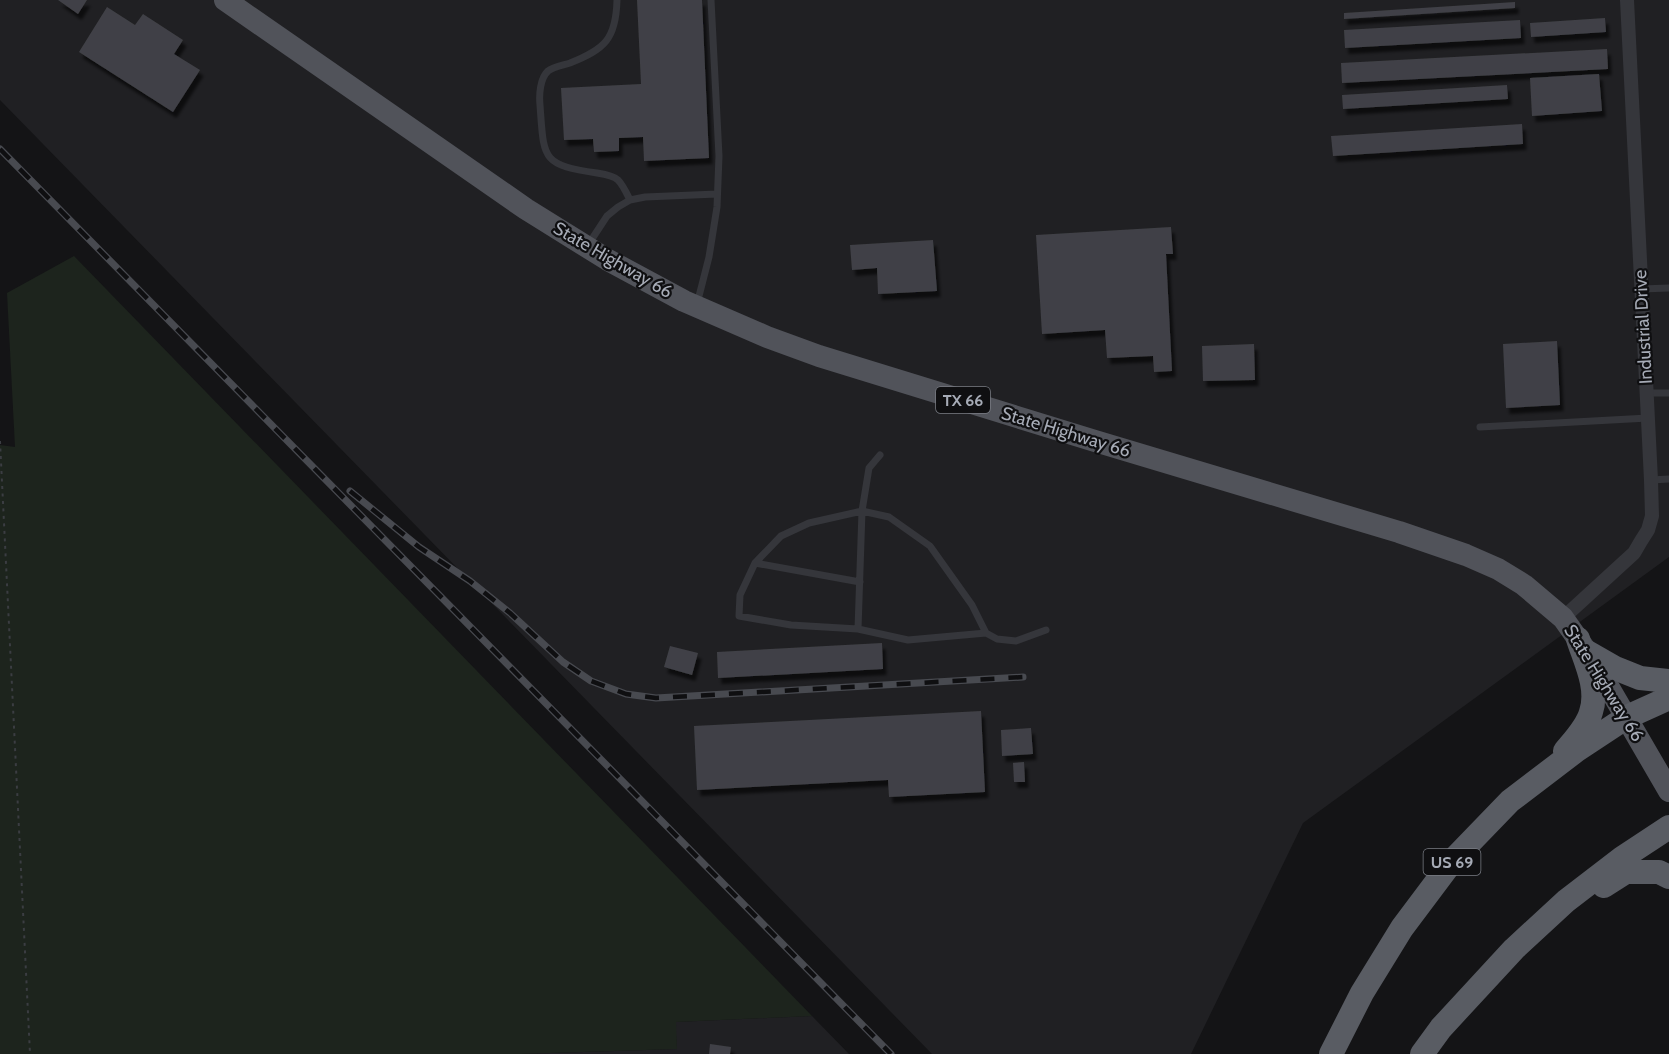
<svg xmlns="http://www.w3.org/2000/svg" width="1669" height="1054" viewBox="0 0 1669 1054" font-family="Cabin,sans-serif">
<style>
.built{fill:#202023}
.green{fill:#1d241d}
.building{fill:#404146;filter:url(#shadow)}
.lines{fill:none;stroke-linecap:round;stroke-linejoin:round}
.path{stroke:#3b3d42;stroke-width:2;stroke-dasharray:3 4.5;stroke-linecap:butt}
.service{stroke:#35363b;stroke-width:7}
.minor{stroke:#35363b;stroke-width:14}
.primary{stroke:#51535a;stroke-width:22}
.trunk{stroke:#595c63;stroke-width:24}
.rail-casing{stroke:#484a50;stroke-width:7}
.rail{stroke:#0f0f11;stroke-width:4.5;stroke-dasharray:14;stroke-linecap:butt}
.labels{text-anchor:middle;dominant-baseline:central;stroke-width:4.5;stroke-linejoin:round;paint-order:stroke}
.shield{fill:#0f0f11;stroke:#797c84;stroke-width:1.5}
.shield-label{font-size:16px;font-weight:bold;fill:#a6abb6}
.street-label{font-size:18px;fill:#a6abb6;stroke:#0f0f11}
</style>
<defs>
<filter id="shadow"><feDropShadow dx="3.5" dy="6" stdDeviation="1.5" flood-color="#0009"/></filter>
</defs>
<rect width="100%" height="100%" fill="#141416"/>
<!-- built -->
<path class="built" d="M0 0H1669V557L1303 823 1191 1054H932L0 100Z
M812 1016 849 1054H520L677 1049 675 1022Z"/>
<!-- green -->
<path class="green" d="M74 256 812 1016 676 1022 677 1049 520 1054H0V445L15 447 7 293Z"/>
<!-- building -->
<path class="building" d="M58 0H87L78 14Z
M637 0H702L709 158 644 161 643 137 619 138V151L594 152 593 139 564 140 561 88 641 84Z
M1515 2V8L1344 19V13Z
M107 7 135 25 143 14 183 40 174 54 200 70 173 112 79 52Z
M1605 18 1606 32 1531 37 1530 23Z
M1520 20 1521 38 1345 48 1344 30Z
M1607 49 1608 69 1342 83 1341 63Z
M1599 74 1602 111 1532 116 1530 78Z
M1507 85 1508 99 1343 109 1342 95Z
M1522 124 1523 144 1333 156 1331 136Z
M1171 227 1173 254H1166L1172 371 1154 372 1153 356 1107 358 1105 330 1042 334 1036 235Z
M933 240 937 291 878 294 877 268 852 270 850 245Z
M1557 341 1560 405 1506 408 1503 344Z
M1254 344 1255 380 1203 381 1202 346Z
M882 643 883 669 718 678 717 652Z
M670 646 698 653 692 675 664 667Z
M981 711 985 792 889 797 888 780 697 790 694 726Z
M1031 728 1033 754 1002 756 1001 730Z
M1024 762 1025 782H1014L1013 763Z
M710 1044 731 1047 730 1054H709Z"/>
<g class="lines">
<!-- path -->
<path class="path" d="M0 441 30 1054"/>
<!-- service -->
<path class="service" d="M617 0C616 39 605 49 570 63 564 65 553 67 548 71 540 78 539 95 540 105 544 159 541 165 597 173 603 174 614 176 618 180 623 185 627 194 630 200
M588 245 607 216 618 207 630 200 645 197 717 194
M1641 289 1669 288
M697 304 709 257 717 207 719 156 711 0
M1647 393H1669
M1480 427 1648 418
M880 455 869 468 862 511 858 629 791 625 739 616 740 595 755 563 781 536 809 523 862 511 889 517 930 546 972 605 986 633 997 639 1016 641 1046 630
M1651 480 1669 479
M755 563 860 582
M858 629 908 640 986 633"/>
<!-- minor -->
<path class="minor" d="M1563 618 1634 553 1641 541 1648 530 1652 516 1651 480 1627 0"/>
<!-- primary -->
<path class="primary" d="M225 0 526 209 608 260 684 301 767 337 819 356 1095 441 1399 532 1466 555 1498 569 1524 585 1563 618 1594 662 1669 791"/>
<!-- trunk -->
<path class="trunk" d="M1587 652 1615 668 1640 678 1669 681
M1565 751C1574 740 1587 727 1591 712 1599 688 1585 661 1578 639
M1604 886 1626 872H1659L1669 877
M1331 1054 1362 993 1402 928 1453 860 1510 801 1577 750 1627 717 1669 698
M1422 1054 1441 1028 1514 949 1566 901 1622 858 1669 827"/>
<defs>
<path id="rail" d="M0 149 891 1054
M350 491 419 547 470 581 510 613 563 662 591 681 626 694 656 698 1023 677"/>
</defs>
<!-- rail casing -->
<use href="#rail" class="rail-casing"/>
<!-- rail -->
<use href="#rail" class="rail"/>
</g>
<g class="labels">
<!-- shield labels -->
<g class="shield">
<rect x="936" y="387" width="54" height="26" rx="4.5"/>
<rect x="1423.5" y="849" width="57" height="26" rx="4.5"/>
</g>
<g class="shield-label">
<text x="963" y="400">TX 66</text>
<text x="1452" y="862">US 69</text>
</g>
<!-- street labels -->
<g class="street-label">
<text transform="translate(613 260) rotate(30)">State Highway 66</text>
<text transform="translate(1643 327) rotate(-93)">Industrial Drive</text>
<text transform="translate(1066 432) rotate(17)">State Highway 66</text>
<text transform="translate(1604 683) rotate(58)">State Highway 66</text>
</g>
</g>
</svg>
